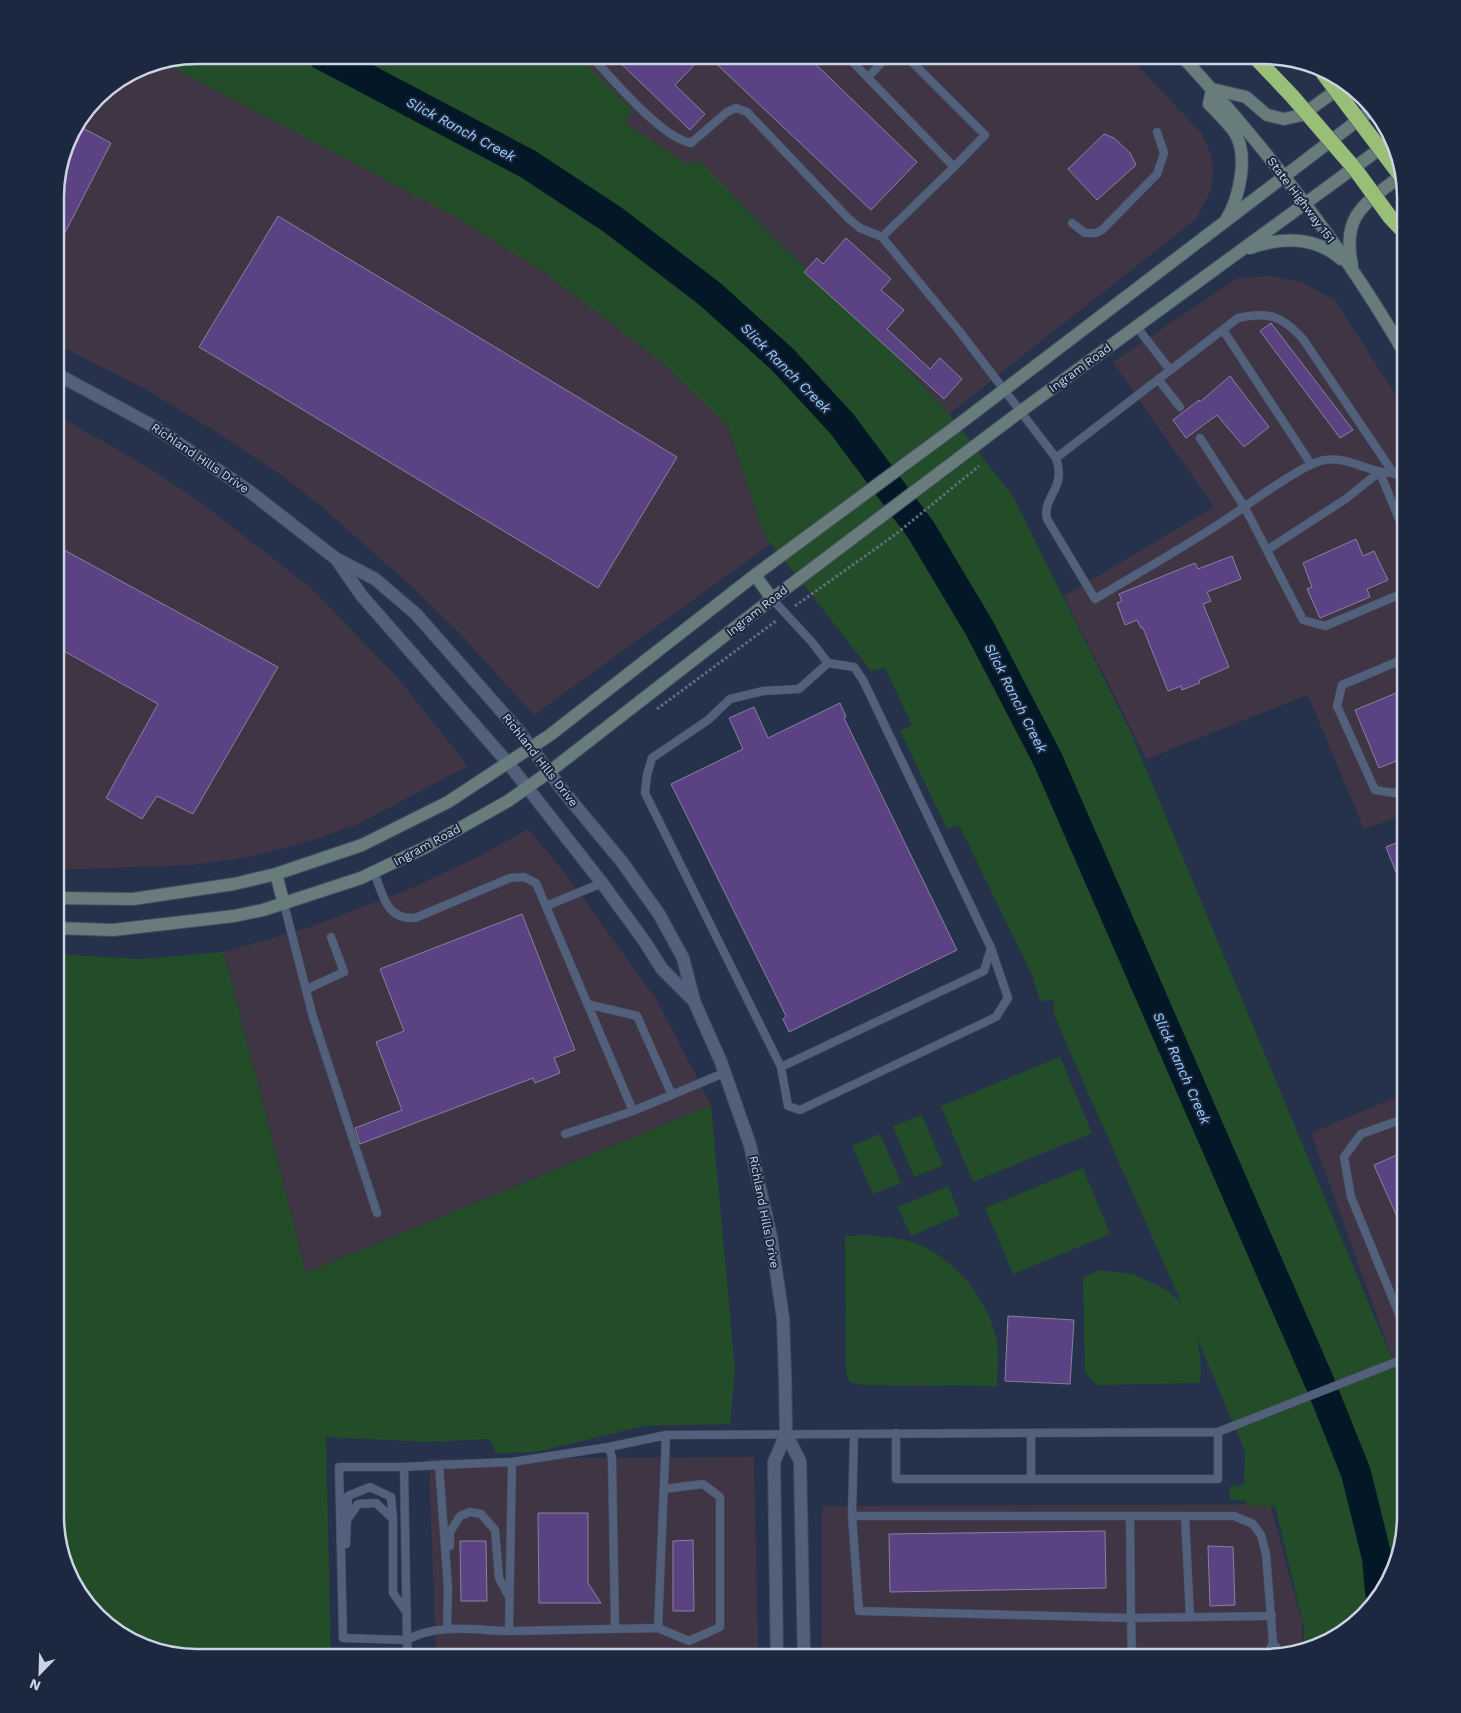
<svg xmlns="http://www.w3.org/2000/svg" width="1461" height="1713" viewBox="0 0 1461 1713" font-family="'Work Sans',sans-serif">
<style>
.commercial{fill:#3f3545}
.green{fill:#224d28}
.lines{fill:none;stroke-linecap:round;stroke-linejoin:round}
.river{stroke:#031727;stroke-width:30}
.building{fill:#5a4283;stroke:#8a80a0}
.service-casing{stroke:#434d62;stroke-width:9}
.tertiary-casing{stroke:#434d62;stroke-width:14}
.secondary-casing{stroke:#434d62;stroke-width:14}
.motorway-casing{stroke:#434d62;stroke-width:16}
.path{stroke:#626d82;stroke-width:3;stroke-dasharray:2.5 2.5;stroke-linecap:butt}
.service{stroke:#52607c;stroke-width:8}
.tertiary{stroke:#52607c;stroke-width:12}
.secondary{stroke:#677c7b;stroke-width:12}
.motorway{stroke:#98be78;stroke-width:15}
.motorway-bridge-casing{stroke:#434d62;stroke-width:16;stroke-linecap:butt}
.motorway-bridge{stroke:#98be78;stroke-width:15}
.labels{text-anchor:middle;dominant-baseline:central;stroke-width:4;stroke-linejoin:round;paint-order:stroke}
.street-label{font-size:12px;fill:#ccd4e4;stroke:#1c2840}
.water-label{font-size:14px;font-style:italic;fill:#9ed1fd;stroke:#1c2840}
.rim{fill:none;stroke:#ccd4e4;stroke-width:2.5}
</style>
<rect width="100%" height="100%" fill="#26324b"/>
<!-- commercial -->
<path class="commercial" d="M495 55H1128L1202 134 1212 157 1213 177 1210 192 1196 219 949 414 871 328 781 245Z
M172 60 503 236 668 353 808 517 534 715 461 635 410 585 322 507 281 475 210 428 145 389 55 343V188L70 134 103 90 143 66Z
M1271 276 1301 282 1335 300 1406 411V814L1364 829 1308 695 1146 759 1064 596 1214 507 1113 362 1238 278Z
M55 414 146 466 200 502 309 586 396 676 468 766 358 824 316 839 251 857 191 865 55 870Z
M528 829 565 873 658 1002 711 1105 306 1273 224 952 308 928 412 888 478 857Z
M1406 1093V1396L1311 1133Z
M754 1457 758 1650 755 1658H436L429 1459Z
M1270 1504 1302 1622 1303 1651 1264 1658H829L822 1648V1506Z"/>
<!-- green -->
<path class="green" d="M197 55H577L633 110 625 123 687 164 700 161 781 245 871 328 949 414 1014 498 1131 733 1381 1333 1406 1389V1516L1391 1579 1350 1629 1304 1651V1627L1275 1506H1248L1244 1500H1230V1486L1244 1485 1245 1451 1197 1338 1201 1363 1200 1383 1097 1385 1085 1372 1083 1278 1099 1270 1133 1274 1167 1290 1182 1304 1069 1050 1054 1014V1000L1040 1001 1033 977 959 825 947 829 900 731 912 725 885 668 871 671 763 533 728 426 658 359 543 271 450 214 162 62Z
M224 952 306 1273 711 1105 735 1370 730 1424 643 1426 537 1452 496 1453 490 1439 430 1442 326 1437 331 1658H197L134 1643 84 1602 63 1562 55 1516V954L143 959Z
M1060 1057 1092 1133 973 1182 941 1106Z
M922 1115 943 1165 914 1177 893 1126Z
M880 1134 901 1183 873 1194 852 1146Z
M1083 1168 1110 1234 1013 1274 985 1208Z
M948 1186 960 1215 911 1236 898 1207Z
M867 1235C879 1237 891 1237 902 1239 946 1249 983 1291 995 1333 1000 1350 997 1369 997 1386L862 1385 850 1382 846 1373 845 1236Z"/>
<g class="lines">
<!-- river -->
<path class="river" d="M322 55 528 164 613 220 710 294 783 360 842 424 921 530 980 629 1048 760 1322 1388 1356 1473 1377 1558 1380 1592"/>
</g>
<!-- building -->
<path class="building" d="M612 55H704L675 85 705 114 690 130Z
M707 55H738L747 64 756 55H806L917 162 871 210Z
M77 125 111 143 55 252V188L70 134Z
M1104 134 1114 138 1130 153 1136 165 1097 200 1068 169Z
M278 216 677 457 598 588 199 347Z
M846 238 891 279 881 290 904 310 887 329 930 369 940 358 962 379 944 399 804 272 817 258 823 264Z
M1271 323 1353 430 1340 438 1260 331Z
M1230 376 1269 427 1244 447 1217 415 1186 438 1173 420 1199 400 1200 402Z
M1356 539 1363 556 1374 551 1388 580 1367 589 1370 597 1320 618 1307 589 1312 587 1303 563Z
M55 545 278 667 193 814 157 796 142 819 106 798 158 704 55 646Z
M1232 556 1241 579 1207 592 1211 601 1203 604 1229 667 1199 680 1200 683 1182 690 1181 686 1168 691 1143 628H1141L1137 620 1125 625 1117 603 1122 601 1119 594 1195 563 1198 569Z
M1406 689V757L1379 768 1355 710Z
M840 703 846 717 844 718 957 950 789 1032 783 1019 786 1016 671 784 743 749 729 718 754 707 768 738Z
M1406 839V895H1405L1386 847Z
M522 914 575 1050 554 1058 560 1073 535 1083 533 1078 360 1144 355 1128 402 1110 376 1042 404 1031 380 969Z
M1406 1151V1237L1374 1165Z
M1008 1316 1074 1320 1070 1384 1005 1381Z
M538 1513H588V1583L601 1603H539Z
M1105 1531 1106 1588 890 1592 889 1534Z
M693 1540 694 1611H673V1541Z
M460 1541H486L487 1601H461Z
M1208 1546 1233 1547 1235 1605 1210 1606Z"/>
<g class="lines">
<defs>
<path id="service" d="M590 55C613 79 660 137 691 143L727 112 736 108 747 112 848 218 860 228 882 237
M846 55 954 167 882 237 960 332 1056 458C1067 490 1042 495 1047 519L1095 599C1138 573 1183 548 1225 520 1247 506 1303 463 1325 460 1356 456 1372 479 1406 471
M905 55 985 135 954 167
M868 77 889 55
M1072 223 1085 233H1096L1102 230 1157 174 1164 153 1157 132
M1136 326 1170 370
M1223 330 1311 464
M1158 379 1180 407
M1200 438 1245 508 1303 620 1325 626 1406 592
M1056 458 1238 318C1269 311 1282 316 1303 339L1394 474
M1380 473 1406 536
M1267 550 1347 498 1378 473
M772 599 811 641 828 663 854 667 863 680 991 948 1008 998 996 1017 800 1110 788 1106 781 1067
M1406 658 1342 685 1337 706 1375 790 1394 793 1406 788
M828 663 799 689 763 691 730 699 708 720 652 758 647 775 645 793 781 1067 984 971 991 948
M374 872C383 895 386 920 415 918L510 878 524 877 536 883 633 1111 724 1073
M284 904 313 1017 377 1213
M546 906 602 883
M307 989 344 972 331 937
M587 1004 637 1016 672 1095
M1406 1118 1361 1134 1344 1157 1351 1197 1406 1331
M565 1134 633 1111
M896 1433V1479H1218V1432
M512 1462 609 1447
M339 1467H404L407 1640 343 1638Z
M404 1467 439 1465
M1031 1479V1433
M852 1516H1130L1131 1618 859 1611 852 1516 854 1434
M1130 1516H1234L1253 1524 1261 1535 1266 1554 1273 1643 1282 1655
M1185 1516 1190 1617
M347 1520 348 1496 370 1487 391 1497 393 1519
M346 1544 347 1520 358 1504 376 1503 393 1519V1593L407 1613
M450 1546V1532L460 1516 470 1512 481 1514 495 1530 499 1578 509 1597
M658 1628 689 1641 720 1627V1497L703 1484 664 1489
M447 1629 448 1587 439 1465 512 1462 509 1631
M615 1629 612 1458 609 1447 666 1435
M408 1658 407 1640C438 1622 478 1631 512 1631 561 1630 610 1629 658 1628L666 1435 1218 1432 1406 1358
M1132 1658 1131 1618 1272 1616
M1265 1658 1273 1643"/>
<path id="tertiary" d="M55 373 153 426 249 491 335 558 375 579 416 614 518 730 564 792 622 862 659 914 683 958 694 1001 721 1062 750 1145 771 1237 783 1318 785 1375 786 1434 774 1462 777 1658
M337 560 362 596 508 763 602 883 645 942 662 969 693 1000
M786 1434 800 1461 804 1658"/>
<path id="secondary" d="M1181 55C1265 147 1344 247 1406 356
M1212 89 1246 97 1267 115 1284 119 1302 115 1345 84
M1212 89 1209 104C1218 113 1228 123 1235 133 1249 156 1239 199 1226 220
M1250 248C1281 237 1315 236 1341 259
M1352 265C1341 214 1366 203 1402 175
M755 575 772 599
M276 874 284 904
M55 898 133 899 234 884 276 874 362 845 448 802 550 735 755 575 954 428 1374 108
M55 928 113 930 234 916 263 910 361 878 426 847 508 801 549 772 772 599 1021 411 1392 140"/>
<path id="motorway" d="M1253 55 1292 96
M1390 217 1406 234"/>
</defs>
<!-- service casing -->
<use href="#service" class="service-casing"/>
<!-- tertiary casing -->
<use href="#tertiary" class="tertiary-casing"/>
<!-- secondary casing -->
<use href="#secondary" class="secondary-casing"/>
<!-- motorway casing -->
<use href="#motorway" class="motorway-casing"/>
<!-- path -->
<path class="path" d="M795 606 896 534 979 466
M657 709 776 621"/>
<!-- service -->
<use href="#service" class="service"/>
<!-- tertiary -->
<use href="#tertiary" class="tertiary"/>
<!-- secondary -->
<use href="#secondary" class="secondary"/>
<!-- motorway -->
<use href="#motorway" class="motorway"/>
<defs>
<path id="motorway-bridge" d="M1323 73 1403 179
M1292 96 1355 169 1390 217"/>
</defs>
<!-- motorway-bridge casing -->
<use href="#motorway-bridge" class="motorway-bridge-casing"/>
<!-- motorway-bridge -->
<use href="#motorway-bridge" class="motorway-bridge"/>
</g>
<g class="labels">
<!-- street labels -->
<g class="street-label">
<text transform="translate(1301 200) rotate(53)">State Highway 151</text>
<text transform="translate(1080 368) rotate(-36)">Ingram Road</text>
<text transform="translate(200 458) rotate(34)">Richland Hills Drive</text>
<text transform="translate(757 611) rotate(-38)">Ingram Road</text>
<text transform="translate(540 760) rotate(52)">Richland Hills Drive</text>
<text transform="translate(427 845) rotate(-28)">Ingram Road</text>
<text transform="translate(764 1212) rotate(79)">Richland Hills Drive</text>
</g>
<!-- water labels -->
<g class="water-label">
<text transform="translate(461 129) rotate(28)">Slick Ranch Creek</text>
<text transform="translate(786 368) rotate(45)">Slick Ranch Creek</text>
<text transform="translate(1016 698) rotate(63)">Slick Ranch Creek</text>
<text transform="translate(1182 1068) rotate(66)">Slick Ranch Creek</text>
</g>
</g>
<!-- crop -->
<path d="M0 0H1461V1713H0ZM197 64H1264A133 133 0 0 1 1397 197V1516A133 133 0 0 1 1264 1649H197A133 133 0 0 1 64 1516V197A133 133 0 0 1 197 64Z" fill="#1c2840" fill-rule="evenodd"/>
<path class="rim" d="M197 64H1264A133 133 0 0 1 1397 197V1516A133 133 0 0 1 1264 1649H197A133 133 0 0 1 64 1516V197A133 133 0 0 1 197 64Z"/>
<!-- north arrow -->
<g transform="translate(40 1673) rotate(203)" stroke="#1c2840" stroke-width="4" paint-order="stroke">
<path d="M0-4L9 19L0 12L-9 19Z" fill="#ccd4e4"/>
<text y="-8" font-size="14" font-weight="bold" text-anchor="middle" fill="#ccd4e4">N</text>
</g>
</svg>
